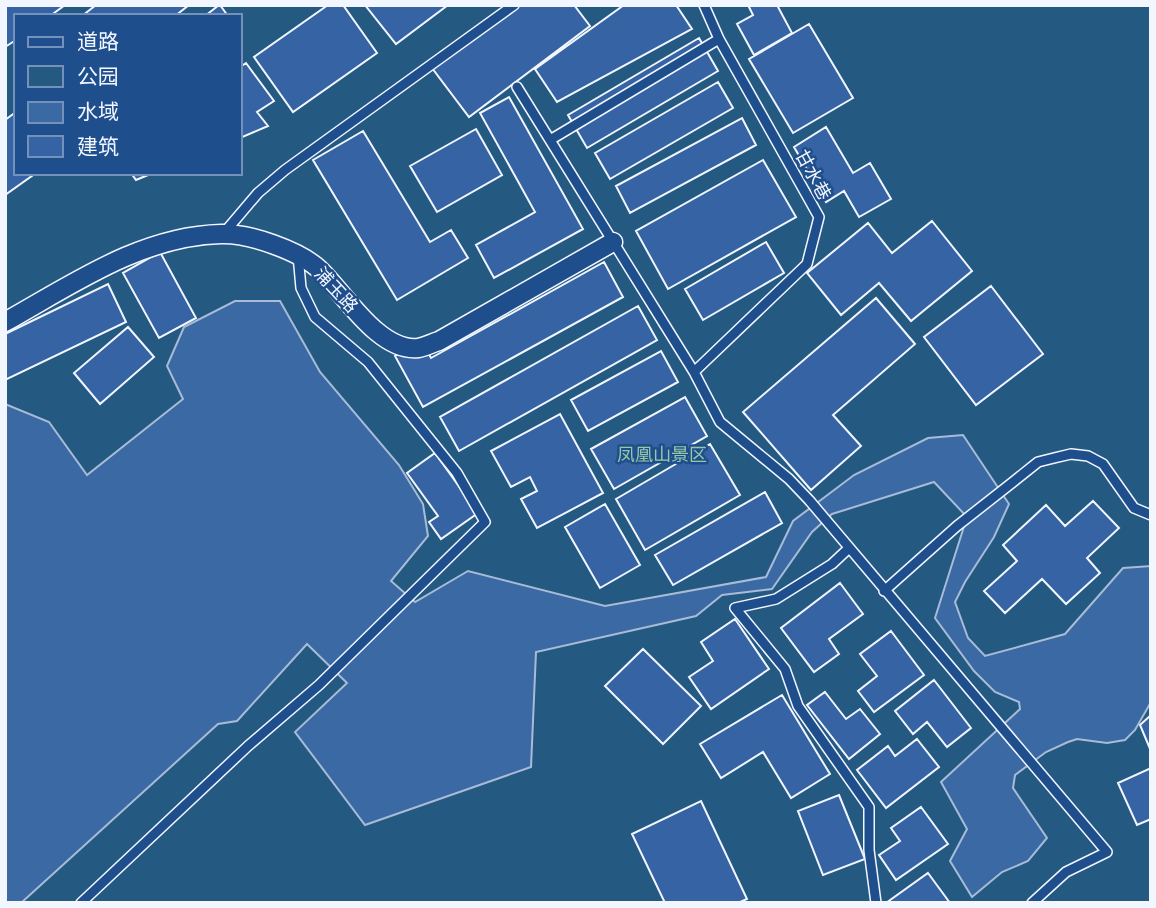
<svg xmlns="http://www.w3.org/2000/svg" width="1156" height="908" viewBox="0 0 1156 908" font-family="'Fira Sans','Noto Sans SC',sans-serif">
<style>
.green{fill:#245a82;stroke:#a8bbd7;stroke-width:2;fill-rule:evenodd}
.water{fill:#3b69a3;stroke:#a8bbd7;stroke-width:2}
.building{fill:#3563a3;stroke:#f2f6ff;stroke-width:2}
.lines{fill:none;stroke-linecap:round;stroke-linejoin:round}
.service-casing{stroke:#f2f6ff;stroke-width:12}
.minor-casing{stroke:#f2f6ff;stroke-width:21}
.service{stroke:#1f4e8c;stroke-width:9}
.minor{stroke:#1f4e8c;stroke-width:18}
.labels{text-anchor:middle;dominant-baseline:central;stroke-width:5;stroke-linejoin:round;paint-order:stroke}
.street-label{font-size:18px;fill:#f2f6ff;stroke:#1f4e8c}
.park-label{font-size:18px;fill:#97c8a6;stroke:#1f4e8c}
</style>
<rect width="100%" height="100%" fill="#1f4e8c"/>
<!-- green -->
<path class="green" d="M5 5H1151V903H5ZM16 16H240V173H16Z"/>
<!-- water -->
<path class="water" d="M235 301H280L320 372 399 465 423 504 428 536 391 581 415 602 468 571 605 606 766 577 793 521 854 475 928 438 963 435 1009 504 994 537 965 582 955 602 968 638 985 656 1065 634 1123 568 1151 566V702L1135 730 1125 740 1107 743 1077 739 1068 742 1046 752 1015 775 1013 788 1047 838 1028 861 1002 872 972 897 950 861 967 829 941 782 1020 709 1019 702 995 692 974 671 935 618 967 517 934 482 832 514 812 532 772 589 722 595 696 616 536 652 531 767 365 825 295 732 347 683 307 644 237 721 218 724 21 903H5V404L49 422 87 475 183 399 167 366 184 327Z"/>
<!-- building -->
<path class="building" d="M5 5H65L50 16H16V40L5 47Z
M96 5H189L175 16H82Z
M220 5 228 16H205L219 5Z
M328 5H343L377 53 293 112 254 57Z
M365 5H448L396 44Z
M516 5H574L590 26 469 117 432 68Z
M624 5H676L692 29 557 102 535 69Z
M748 5H777L792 33 754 55 737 24 753 15Z
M809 24 853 98 793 133 749 59Z
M699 38 718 71 587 148 568 115Z
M246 63 274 101 257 112 268 126 240 138V67Z
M718 82 733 108 610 179 595 153Z
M509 97 583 229 494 278 476 245 535 212 480 113Z
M16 112V173H36L5 195V120Z
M742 118 756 145 630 213 616 186Z
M826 127 853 173 870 163 891 199 859 217 844 191 826 202 794 147Z
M476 129 502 175 437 212 410 166Z
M363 131 430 242 451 230 468 258 397 300 313 160Z
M763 160 796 217 668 289 636 231Z
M131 173H153L136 180Z
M932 221 972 271 911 321 879 283 841 315 807 273 868 223 892 253Z
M766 242 784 273 703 320 685 289Z
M160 252 196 318 159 338 123 273Z
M604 262 623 297 423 407 395 356 422 341 431 358Z
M108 284 126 322 5 380V334Z
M991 286 1043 354 976 405 924 337Z
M876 298 915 344 833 415 861 446 811 490 743 412Z
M638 306 657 340 459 451 440 417Z
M128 327 154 357 100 404 74 373Z
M661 351 678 382 588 431 571 400Z
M685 397 707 436 614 489 591 449Z
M560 414 603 493 537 528 521 499 537 491 530 477 511 487 491 451Z
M710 444 740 495 645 550 616 499Z
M435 453 478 513 441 539 429 522 438 516 407 473Z
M765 492 782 523 673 585 655 555Z
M1093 501 1119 528 1087 558 1100 573 1066 604 1042 579 1005 613 984 591 1017 561 1003 545 1046 505 1065 526Z
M605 504 640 565 600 588 565 527Z
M840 583 863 614 829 639 839 654 814 672 781 628Z
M735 619 769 669 711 709 689 677 713 661 701 642Z
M891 631 924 675 874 712 858 691 877 676 860 654Z
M643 649 701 706 663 744 605 686Z
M934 680 971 728 947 747 927 722 913 734 895 711Z
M825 692 846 719 860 709 880 734 849 759 807 705Z
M782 695 830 774 791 798 763 752 721 778 700 744Z
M1151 715V751L1140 725Z
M917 739 939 767 886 808 857 770 888 746 895 756Z
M1151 768V819L1137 825 1118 783Z
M839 795 865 859 823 875 798 811Z
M701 801 747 899 738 903H665L632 834Z
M921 807 948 844 896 880 879 855 900 841 891 828Z
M928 873 950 903H886Z"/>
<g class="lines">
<defs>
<path id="service" d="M517 87 694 372 720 422 789 479 809 500 1107 852 1066 872 1032 903
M550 140 719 39
M224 233 258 193 285 170 514 5
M694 372 807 264 819 217 719 39 704 5
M848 549 832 564 776 599 735 608 785 669 798 706 869 807V850L876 903
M884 591 957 526 1013 482 1038 462 1054 458 1071 454 1088 456 1103 464 1134 508 1151 515
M81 903 248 746 319 685 485 522 457 473 368 362 315 317 301 288 298 255"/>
<path id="minor" d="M5 322C73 284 141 236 221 234 249 233 300 251 320 270 344 293 379 352 418 348 425 347 432 343 439 341L613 242"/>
</defs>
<!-- service casing -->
<use href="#service" class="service-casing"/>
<!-- minor casing -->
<use href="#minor" class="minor-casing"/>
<!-- service -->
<use href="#service" class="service"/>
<!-- minor -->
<use href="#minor" class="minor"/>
</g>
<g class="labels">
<!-- street labels -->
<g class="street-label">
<text transform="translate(813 175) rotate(61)">甘水巷</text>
<text transform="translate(336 290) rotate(47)">浦玉路</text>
</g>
<!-- park labels -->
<g class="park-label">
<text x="662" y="455">凤凰山景区</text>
</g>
</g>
<!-- border -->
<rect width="1156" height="908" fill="none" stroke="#f2f6ff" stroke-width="14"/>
<!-- legend -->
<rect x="14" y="14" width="228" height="161" fill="#1f4e8c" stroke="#7391ba" stroke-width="2"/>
<rect x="28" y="37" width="35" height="10" fill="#1f4e8c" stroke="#7391ba" stroke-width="2"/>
<text x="77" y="49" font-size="21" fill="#f2f6ff">道路</text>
<rect x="28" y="66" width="35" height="21" fill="#245a82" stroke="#7391ba" stroke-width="2"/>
<text x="77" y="84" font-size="21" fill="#f2f6ff">公园</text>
<rect x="28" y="102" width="35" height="21" fill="#3b69a3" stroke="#7391ba" stroke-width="2"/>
<text x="77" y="119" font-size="21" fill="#f2f6ff">水域</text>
<rect x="28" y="136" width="35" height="21" fill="#3563a3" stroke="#7391ba" stroke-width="2"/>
<text x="77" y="154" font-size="21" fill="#f2f6ff">建筑</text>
</svg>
